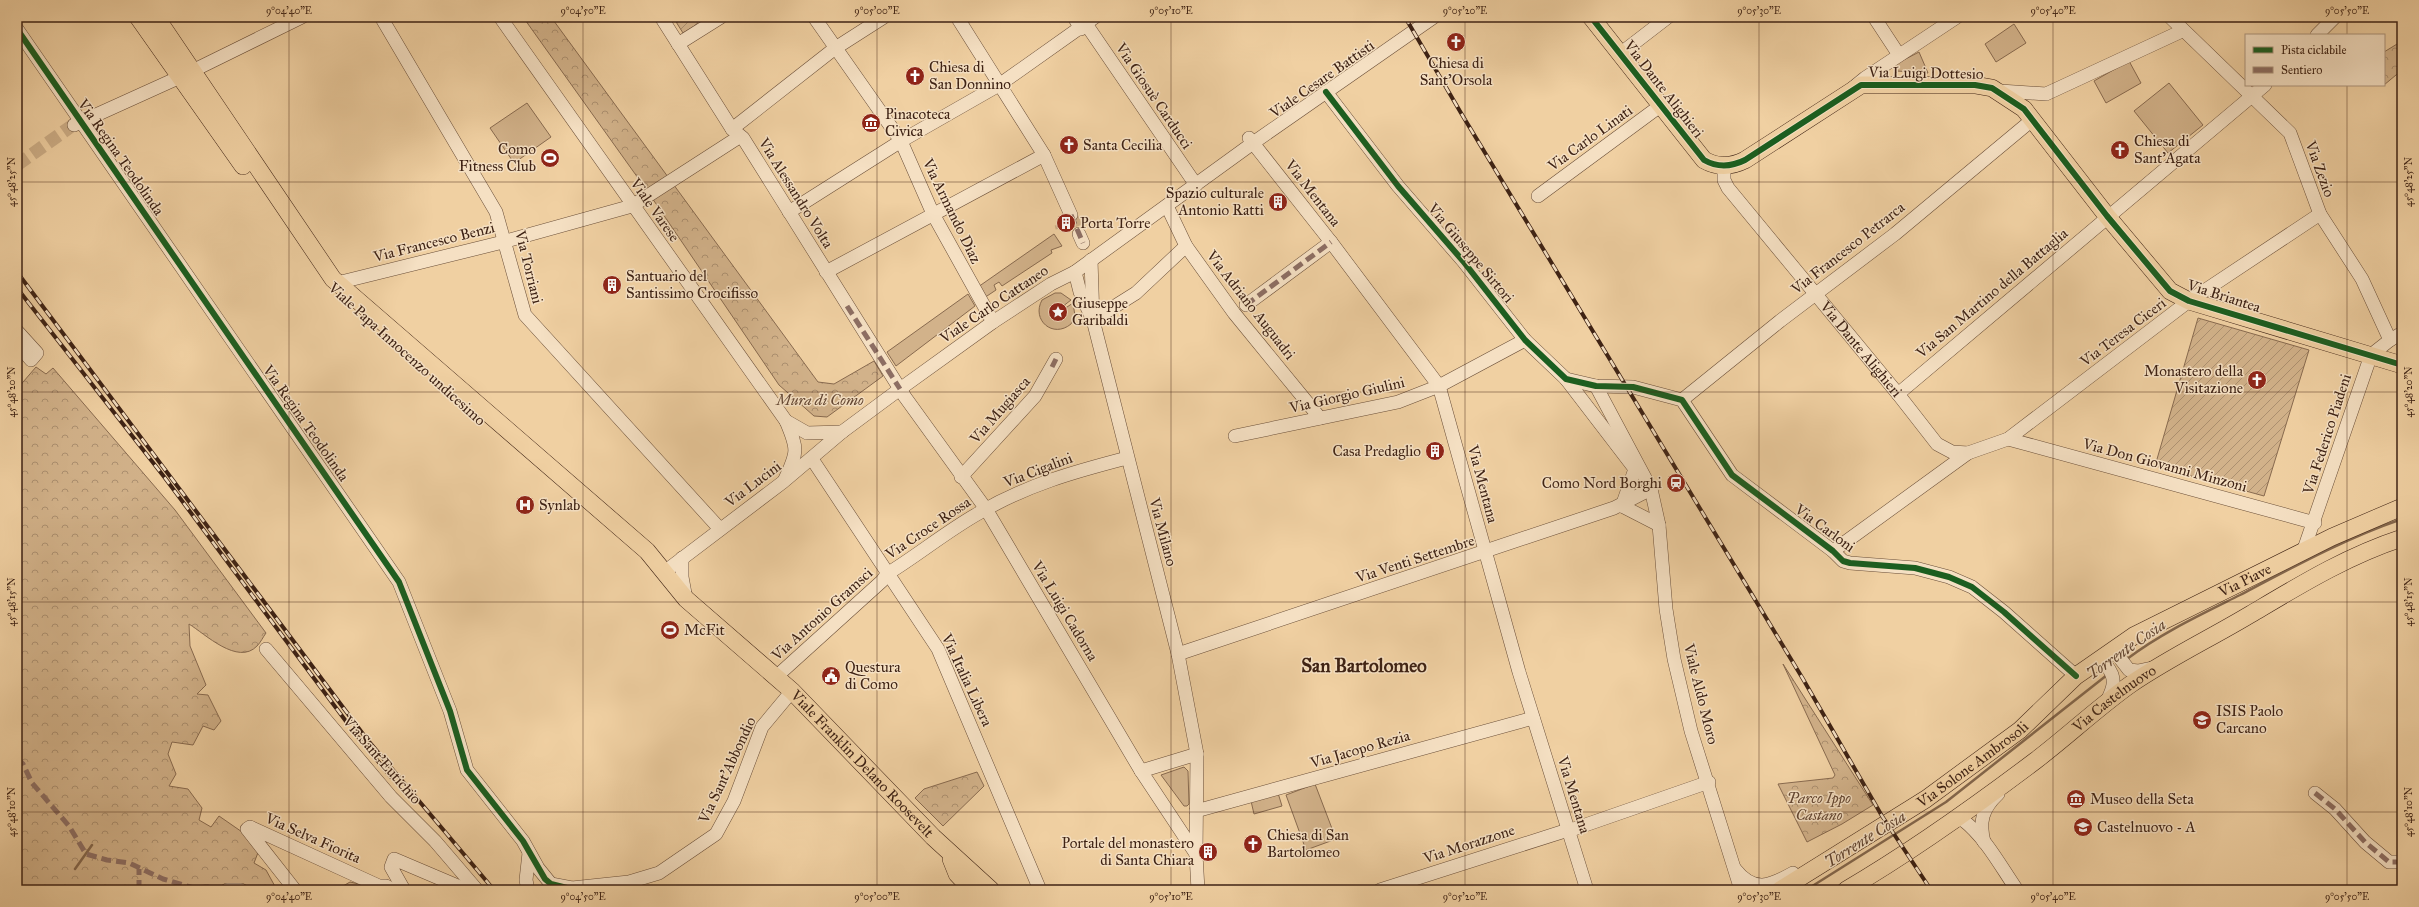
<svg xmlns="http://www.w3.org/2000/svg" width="2419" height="907" viewBox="0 0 2419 907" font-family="'IM FELL Great Primer',serif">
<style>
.grass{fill:#d2b28a;stroke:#886a4f}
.forest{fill:url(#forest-crowns);stroke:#886a4f}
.garden{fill:url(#garden-furrows);stroke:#886a4f}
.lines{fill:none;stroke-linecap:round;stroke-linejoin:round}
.stream{stroke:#84674c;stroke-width:2.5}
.minor-tunnel{stroke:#ccad86;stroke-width:13;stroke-dasharray:13 6;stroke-linecap:butt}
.minor-casing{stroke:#6a4e38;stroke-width:14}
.major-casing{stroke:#3e2214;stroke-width:18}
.minor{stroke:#f5e0c3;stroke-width:13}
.major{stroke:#f0d0a2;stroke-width:17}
.rail-casing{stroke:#3e2214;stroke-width:4}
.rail{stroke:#f5e0c3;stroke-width:2.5;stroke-dasharray:8;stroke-linecap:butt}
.quiet{stroke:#8d6e63;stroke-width:5;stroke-dasharray:10 5;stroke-linecap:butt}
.cycleway-casing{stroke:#f5e0c3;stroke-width:8}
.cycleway{stroke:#1b5e20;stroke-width:6}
.ticks{fill:none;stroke:#3e2214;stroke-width:1;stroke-opacity:0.45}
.labels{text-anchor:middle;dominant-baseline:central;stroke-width:3;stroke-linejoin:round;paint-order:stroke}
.poi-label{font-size:15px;fill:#3e2214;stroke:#f5e0c3;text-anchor:start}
.street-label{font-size:15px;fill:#3e2214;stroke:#f5e0c3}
.park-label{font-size:15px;font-style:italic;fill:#634632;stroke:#f5e0c3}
.water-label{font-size:16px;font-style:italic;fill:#614430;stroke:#f5e0c3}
.district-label{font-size:19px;font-weight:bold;fill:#3e2214;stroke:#f5e0c3}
.neatline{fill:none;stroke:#3e2214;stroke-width:1.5}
.ticks-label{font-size:10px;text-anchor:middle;fill:#3e2214}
</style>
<defs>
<pattern id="forest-crowns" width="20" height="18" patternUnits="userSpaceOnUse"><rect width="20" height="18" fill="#d2b28a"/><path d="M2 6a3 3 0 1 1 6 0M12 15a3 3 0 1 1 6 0" fill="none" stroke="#ac9070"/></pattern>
<pattern id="garden-furrows" width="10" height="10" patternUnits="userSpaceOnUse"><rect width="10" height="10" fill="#d2b28a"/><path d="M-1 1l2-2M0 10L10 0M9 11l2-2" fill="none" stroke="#ac9070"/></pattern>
</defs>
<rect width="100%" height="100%" fill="#f0d0a2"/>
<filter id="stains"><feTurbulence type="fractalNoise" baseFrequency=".005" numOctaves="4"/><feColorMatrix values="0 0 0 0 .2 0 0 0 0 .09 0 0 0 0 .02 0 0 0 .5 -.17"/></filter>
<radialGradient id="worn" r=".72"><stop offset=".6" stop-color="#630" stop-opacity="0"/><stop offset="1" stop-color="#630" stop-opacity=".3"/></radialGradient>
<!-- grass -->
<path class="grass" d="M2014 24 2026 43 1996 62 1985 44Z
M1919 52 1928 73 1897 71 1895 68 1896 64Z
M2129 61 2141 83 2106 103 2094 81Z
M2169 83 2203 125 2168 153 2134 111Z
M527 103 551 137 514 163 490 128Z
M1054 234 1062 246 1051 250 1052 253 1002 286 999 282 994 285 996 290 984 298 978 287Z
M1055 293H1061L1071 300 1062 307 1057 305 1052 308 1051 313 1054 318H1062L1064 309 1073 303 1075 316 1071 324C1053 339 1031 320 1042 300Z
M968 294 975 306 896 366 887 352Z
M1184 767 1188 771 1189 804 1187 806H1184L1161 775Z
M1315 784 1336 839 1306 850 1286 795Z
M1278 793 1282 806 1254 814 1251 801Z"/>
<!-- forest -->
<path class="forest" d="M523 17H551L818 382 834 384 874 361 883 376 827 417 814 416 779 385 648 192Z
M2402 41V70L2384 85V52Z
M36 367 46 374 53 368 175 510 266 633C263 637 261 642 257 646 238 666 205 634 189 624L190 646 206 685 197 694 208 695 221 721 214 730 203 726 193 745 172 742 168 754 176 774 169 786 188 789 202 808 199 820 211 827 219 816 245 834 259 850 254 863 266 870 277 890H17V389Z
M1783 664 1873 805 1842 824 1807 842 1778 784 1833 778 1835 775Z
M977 772 984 786 943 826 915 798 924 789Z
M350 882 386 890H336Z"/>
<!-- garden -->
<path class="garden" d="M673 17H709L683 33Z
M2198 318 2309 350 2264 496 2155 466Z"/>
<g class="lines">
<!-- stream -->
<path class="stream" d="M2127 659C2161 633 2202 614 2240 595 2293 567 2346 538 2402 519
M75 869 92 845
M1806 890 1946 802 2107 675"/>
<!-- minor-tunnel -->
<path class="minor-tunnel" d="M17 165 73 125
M1071 215 1079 234
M1061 224 1062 228"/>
<defs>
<g id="minor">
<path d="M381 17 496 212 525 315 720 529"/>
<path d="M500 17 786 421 807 433 842 432"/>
<path d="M661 17 732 129 743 138 905 397 986 509 1141 771 1196 854"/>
<path d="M814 17 901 141 933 214 993 322"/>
<path d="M957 17 1044 155 1071 215"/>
<path d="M1074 17 1081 29"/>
<path d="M1874 17 1899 55"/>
<path d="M2170 17 2290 133 2320 214 2362 279 2390 340 2371 355 2303 552"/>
<path d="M1086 24 1196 185"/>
<path d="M17 29 399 582 450 711 467 770 523 841 538 868 551 884 572 888 629 882 659 873 716 834 734 801 762 727 792 691"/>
<path d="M2317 35 2335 17"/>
<path d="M678 44 721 17"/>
<path d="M1620 54 1668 17"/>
<path d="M1854 87 1865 78 1957 17"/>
<path d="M2000 91 2046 94 2182 31"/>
<path d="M1326 92 1398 186 1463 261 1525 340 1566 379 1596 386 1633 387 1682 400 1732 475 1833 551 1843 561 1850 563 1915 568 1949 577 1972 587 2004 612 2076 676"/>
<path d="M74 125 180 77 302 17"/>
<path d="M732 129 834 49 884 17"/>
<path d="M1249 138 1331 242 1439 386 1519 672 1587 890"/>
<path id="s1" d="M1724 166V180L1728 188 1898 394 1937 444 1952 452 1968 453 2008 439 2189 301 2320 214"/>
<path d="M1538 196 1660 106"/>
<path d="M1167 206 1186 246 1234 313 1320 418"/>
<path d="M789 212 901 141 999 85 1095 17"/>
<path d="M1079 234 1083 243"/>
<path d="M1091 260 1093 320 1178 654 1197 754 1196 854 1198 890"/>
<path d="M826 272 1044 155"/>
<path d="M1075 272 1080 292 1091 316"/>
<path d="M337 283 503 242 632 206 739 137"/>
<path d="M1246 305 1331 242"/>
<path d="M1093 320 1136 293 1186 246"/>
<path d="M17 331 37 353 31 360 17 344"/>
<path d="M2390 340 2402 333"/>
<path d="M1566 379 1635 469 1622 506"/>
<path d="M1596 386 1651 489 1659 525 1666 609 1674 659 1691 731 1741 890"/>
<path d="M1898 394 2265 85"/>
<path d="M1682 400 1780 321 1895 234 2032 120"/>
<path d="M1235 436 1398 402 1439 386 1525 340"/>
<path d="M2008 439 2315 523"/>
<path d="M812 459 938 649 1040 890"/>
<path d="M961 477 1035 396 1056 359"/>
<path d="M785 479C798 452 798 449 786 421"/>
<path d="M1622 506 1659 525"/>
<path d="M1833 551 1968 453"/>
<path d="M682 558V577L686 599"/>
<path d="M663 573 783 482 842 432 900 389 993 322 1051 284 1075 272 1253 143 1434 17"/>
<path d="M2120 645 2119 657 2129 670 2138 671 2152 668"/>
<path d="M266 649 391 797 435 841 477 890"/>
<path d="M1178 654 1614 508 1651 489"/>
<path d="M2093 663 2106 665C2117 678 2114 687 2107 701"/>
<path d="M777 676 882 581 887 574C918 555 947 531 979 513 1027 485 1073 472 1127 458"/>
<path d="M1141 771 1197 754"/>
<path d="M2315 793 2335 809 2365 842 2389 862H2402"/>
<path d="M1196 811 1533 718"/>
<path d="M1953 820H1963C1986 838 2001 867 2017 890"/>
<path d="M1568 831 1709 782"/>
<path d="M1984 842C1979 822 1982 809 1998 794"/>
<path d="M1735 869C1754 893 1770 886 1793 873"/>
<path d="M227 890H241"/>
<path d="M295 890 247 829 250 827 379 886H386L393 890"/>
<path d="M404 890 391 867 394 859 467 890"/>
<path d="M528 890 526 880 529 853"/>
<path d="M1380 890 1568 830"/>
</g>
<g id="major">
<path d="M138 17 243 166"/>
<path id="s2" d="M156 17 333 279 647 551 686 599 792 691 933 837 991 890"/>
<path d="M1591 17 1704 160C1718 168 1731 167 1745 160L1861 85H1975L1992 88 2024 109 2107 216 2170 291 2189 301 2402 365"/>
<path d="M951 859 957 874 972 890"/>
<path id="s3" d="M1780 890 1926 799 2020 730 2076 676 2135 635 2332 537 2402 507"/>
<path id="s4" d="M1846 890C1911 852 1974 807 2035 761 2068 736 2097 708 2131 684 2169 658 2211 638 2251 614 2300 585 2347 556 2402 538"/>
</g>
</defs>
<!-- minor casing -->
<use href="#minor" class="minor-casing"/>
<!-- major casing -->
<use href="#major" class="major-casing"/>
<!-- minor -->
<use href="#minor" class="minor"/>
<!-- major -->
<use href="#major" class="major"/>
<defs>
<path id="rail" d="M1405 17 1461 113 1803 679 1882 816 1931 890
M17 272 366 738 494 890
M17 288 165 478 348 724
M358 737 391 777"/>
</defs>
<!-- rail casing -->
<use href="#rail" class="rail-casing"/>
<!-- rail -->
<use href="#rail" class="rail"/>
<!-- quiet -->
<path class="quiet" d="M1071 215 1083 243
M1061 224 1062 228
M1246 305 1331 242
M847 306 900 389
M1052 367 1056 359
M17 758 23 764 32 783 69 826 86 854 107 860 129 863 163 879 194 888 208 887 216 890
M2315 793 2335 809 2365 842 2389 862H2402
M139 890V869"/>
<defs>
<path id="cycleway" d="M1591 17 1704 160C1718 168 1731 167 1745 160L1861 85H1975L1992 88 2024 109 2107 216 2170 291 2189 301 2402 365
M17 29 399 582 450 711 467 770 523 841 545 879 551 884 575 890
M1326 92 1398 186 1463 261 1525 340 1566 379 1596 386 1633 387 1682 400 1732 475 1833 551 1843 561 1850 563 1915 568 1949 577 1972 587 2004 612 2076 676"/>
</defs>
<!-- cycleway casing -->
<use href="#cycleway" class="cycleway-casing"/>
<!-- cycleway -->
<use href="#cycleway" class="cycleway"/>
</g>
<!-- ticks -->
<path class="ticks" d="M289 17V890M583 17V890M877 17V890M1171 17V890M1465 17V890M1759 17V890M2053 17V890M2347 17V35M2347 85V890M17 182H2402M17 392H2402M17 602H2402M17 812H2402"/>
<!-- icons -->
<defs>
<symbol id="church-disc" viewBox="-11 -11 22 22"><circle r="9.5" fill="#8f2418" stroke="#f5e0c3"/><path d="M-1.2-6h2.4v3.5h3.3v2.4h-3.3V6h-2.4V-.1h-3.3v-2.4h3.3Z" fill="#fff"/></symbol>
<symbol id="museum-disc" viewBox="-11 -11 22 22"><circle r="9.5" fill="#8f2418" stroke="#f5e0c3"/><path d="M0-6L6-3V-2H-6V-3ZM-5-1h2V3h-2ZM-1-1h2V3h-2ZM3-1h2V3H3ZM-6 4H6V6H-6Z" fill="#fff"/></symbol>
<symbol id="stadium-disc" viewBox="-11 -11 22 22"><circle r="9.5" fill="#8f2418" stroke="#f5e0c3"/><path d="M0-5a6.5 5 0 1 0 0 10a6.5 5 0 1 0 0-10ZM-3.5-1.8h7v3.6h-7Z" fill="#fff"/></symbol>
<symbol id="building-disc" viewBox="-11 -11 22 22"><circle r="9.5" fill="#8f2418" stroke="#f5e0c3"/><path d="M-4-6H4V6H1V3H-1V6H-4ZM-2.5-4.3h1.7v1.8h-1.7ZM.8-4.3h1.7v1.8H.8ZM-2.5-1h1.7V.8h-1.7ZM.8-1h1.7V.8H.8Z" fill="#fff"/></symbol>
<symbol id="sight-disc" viewBox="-11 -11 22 22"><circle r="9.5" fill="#8f2418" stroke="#f5e0c3"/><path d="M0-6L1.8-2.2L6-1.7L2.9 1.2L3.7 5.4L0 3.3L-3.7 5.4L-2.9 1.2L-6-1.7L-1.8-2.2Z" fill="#fff"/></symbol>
<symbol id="station-disc" viewBox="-11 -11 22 22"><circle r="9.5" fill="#8f2418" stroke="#f5e0c3"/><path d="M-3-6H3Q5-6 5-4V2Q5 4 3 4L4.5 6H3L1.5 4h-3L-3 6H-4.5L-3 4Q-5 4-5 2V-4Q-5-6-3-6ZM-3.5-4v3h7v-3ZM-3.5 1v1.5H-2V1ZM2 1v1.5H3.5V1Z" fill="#fff"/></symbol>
<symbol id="hospital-disc" viewBox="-11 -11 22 22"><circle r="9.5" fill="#8f2418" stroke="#f5e0c3"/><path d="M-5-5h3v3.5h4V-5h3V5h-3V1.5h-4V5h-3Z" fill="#fff"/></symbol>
<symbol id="civic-disc" viewBox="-11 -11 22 22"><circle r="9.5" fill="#8f2418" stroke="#f5e0c3"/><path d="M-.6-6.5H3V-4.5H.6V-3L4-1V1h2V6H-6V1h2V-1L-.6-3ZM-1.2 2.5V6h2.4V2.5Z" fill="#fff"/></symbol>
<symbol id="school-disc" viewBox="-11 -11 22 22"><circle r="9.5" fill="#8f2418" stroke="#f5e0c3"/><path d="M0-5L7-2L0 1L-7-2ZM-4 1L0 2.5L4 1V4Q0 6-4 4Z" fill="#fff"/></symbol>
<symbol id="university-disc" viewBox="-11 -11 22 22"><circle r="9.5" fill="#8f2418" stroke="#f5e0c3"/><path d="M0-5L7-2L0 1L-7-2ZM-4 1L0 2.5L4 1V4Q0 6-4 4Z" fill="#fff"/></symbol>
</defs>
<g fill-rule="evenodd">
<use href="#church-disc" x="1445" y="31" width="22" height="22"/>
<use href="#church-disc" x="904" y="65" width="22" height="22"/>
<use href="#museum-disc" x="860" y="112" width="22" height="22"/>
<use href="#church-disc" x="1058" y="134" width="22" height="22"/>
<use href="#church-disc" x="2109" y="139" width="22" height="22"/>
<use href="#stadium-disc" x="539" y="147" width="22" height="22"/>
<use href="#building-disc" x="1267" y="191" width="22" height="22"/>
<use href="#building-disc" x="1055" y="212" width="22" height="22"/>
<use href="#building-disc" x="601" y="274" width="22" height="22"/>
<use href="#sight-disc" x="1047" y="301" width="22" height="22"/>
<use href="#church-disc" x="2246" y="369" width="22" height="22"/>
<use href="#building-disc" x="1424" y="440" width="22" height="22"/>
<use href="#station-disc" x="1665" y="472" width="22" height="22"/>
<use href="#hospital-disc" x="514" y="494" width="22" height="22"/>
<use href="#stadium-disc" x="659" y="619" width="22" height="22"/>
<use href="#civic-disc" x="820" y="665" width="22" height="22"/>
<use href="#school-disc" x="2191" y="709" width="22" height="22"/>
<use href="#museum-disc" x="2065" y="788" width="22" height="22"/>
<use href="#university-disc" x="2072" y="816" width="22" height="22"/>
<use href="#church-disc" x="1242" y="833" width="22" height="22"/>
<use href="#building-disc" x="1197" y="841" width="22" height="22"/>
</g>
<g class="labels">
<!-- poi labels -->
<g class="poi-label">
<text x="1456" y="63" text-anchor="middle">Chiesa di<tspan x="1456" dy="17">Sant'Orsola</tspan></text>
<text x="929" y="67">Chiesa di<tspan x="929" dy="17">San Donnino</tspan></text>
<text x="885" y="114">Pinacoteca<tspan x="885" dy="17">Civica</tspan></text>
<text x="2134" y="141">Chiesa di<tspan x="2134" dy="17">Sant'Agata</tspan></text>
<text x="1083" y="145">Santa Cecilia</text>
<text x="536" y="149" text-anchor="end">Como<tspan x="536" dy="17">Fitness Club</tspan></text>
<text x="1264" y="193" text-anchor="end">Spazio culturale<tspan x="1264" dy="17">Antonio Ratti</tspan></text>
<text x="1080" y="223">Porta Torre</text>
<text x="626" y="276">Santuario del<tspan x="626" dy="17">Santissimo Crocifisso</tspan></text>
<text x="1072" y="303">Giuseppe<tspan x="1072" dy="17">Garibaldi</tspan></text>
<text x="2243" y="371" text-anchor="end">Monastero della<tspan x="2243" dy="17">Visitazione</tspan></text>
<text x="1421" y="451" text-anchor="end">Casa Predaglio</text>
<text x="1662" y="483" text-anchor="end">Como Nord Borghi</text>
<text x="539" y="505">Synlab</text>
<text x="684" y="630">McFit</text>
<text x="845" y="667">Questura<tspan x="845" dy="17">di Como</tspan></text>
<text x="2216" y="711">ISIS Paolo<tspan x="2216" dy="17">Carcano</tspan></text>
<text x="2090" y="799">Museo della Seta</text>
<text x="2097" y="827">Castelnuovo - A</text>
<text x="1267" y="835">Chiesa di San<tspan x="1267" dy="17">Bartolomeo</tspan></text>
<text x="1194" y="843" text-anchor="end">Portale del monastero<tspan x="1194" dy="17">di Santa Chiara</tspan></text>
</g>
<!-- street labels -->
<g class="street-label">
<text transform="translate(1926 73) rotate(1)">Via Luigi Dottesio</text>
<text transform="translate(1322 79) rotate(-35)">Viale Cesare Battisti</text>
<text transform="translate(1664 89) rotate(52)">Via Dante Alighieri</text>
<text transform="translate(1154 96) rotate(56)">Via Giosuè Carducci</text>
<text transform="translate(1590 138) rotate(-36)">Via Carlo Linati</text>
<text transform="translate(121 157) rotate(55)">Via Regina Teodolinda</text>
<text transform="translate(2320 169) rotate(70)">Via Zezio</text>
<text transform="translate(796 193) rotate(58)">Via Alessandro Volta</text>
<text transform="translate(1313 193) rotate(52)">Via Mentana</text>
<text transform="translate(655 210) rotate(55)">Viale Varese</text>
<text transform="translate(952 211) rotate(64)">Via Armando Diaz</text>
<text transform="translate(434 242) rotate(-14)">Via Francesco Benzi</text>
<text transform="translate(1848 248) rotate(-38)">Via Francesco Petrarca</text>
<text transform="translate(1471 253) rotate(50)">Via Giuseppe Sirtori</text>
<text transform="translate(529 267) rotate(76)">Via Torriani</text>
<text transform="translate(1992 293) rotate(-40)">Via San Martino della Battaglia</text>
<text transform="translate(2224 296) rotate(18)">Via Briantea</text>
<text transform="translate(994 304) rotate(-34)">Viale Carlo Cattaneo</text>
<text transform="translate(1251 305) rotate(52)">Via Adriano Auguadri</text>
<text transform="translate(2123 332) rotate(-37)">Via Teresa Ciceri</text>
<text stroke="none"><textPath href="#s1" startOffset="232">Via Dante Alighieri</textPath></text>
<text transform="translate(407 354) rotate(42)">Viale Papa Innocenzo undicesimo</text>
<text transform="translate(1347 395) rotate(-13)">Via Giorgio Giulini</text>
<text transform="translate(1000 410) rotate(-49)">Via Mugiasca</text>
<text transform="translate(306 423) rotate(55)">Via Regina Teodolinda</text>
<text transform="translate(2327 434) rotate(-72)">Via Federico Piadeni</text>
<text transform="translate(2165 465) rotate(15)">Via Don Giovanni Minzoni</text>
<text transform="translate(1038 470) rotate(-21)">Via Cigalini</text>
<text transform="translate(753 484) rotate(-37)">Via Lucini</text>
<text transform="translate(1483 484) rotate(75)">Via Mentana</text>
<text transform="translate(928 528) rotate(-34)">Via Croce Rossa</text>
<text transform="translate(1825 528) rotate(36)">Via Carloni</text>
<text transform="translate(1163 532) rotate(75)">Via Milano</text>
<text transform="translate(1415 559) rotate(-18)">Via Venti Settembre</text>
<text stroke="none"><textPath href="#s3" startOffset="561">Via Piave</textPath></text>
<text transform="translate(1065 611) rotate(59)">Via Luigi Cadorna</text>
<text transform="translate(822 614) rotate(-42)">Via Antonio Gramsci</text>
<text transform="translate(967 680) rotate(65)">Via Italia Libera</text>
<text transform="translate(1701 694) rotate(76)">Viale Aldo Moro</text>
<text stroke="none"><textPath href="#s4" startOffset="330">Via Castelnuovo</textPath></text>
<text transform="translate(1360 749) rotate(-16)">Via Jacopo Rezia</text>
<text transform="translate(382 760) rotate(49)">Via Sant'Eutichio</text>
<text stroke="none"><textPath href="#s3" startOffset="230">Via Solone Ambrosoli</textPath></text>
<text stroke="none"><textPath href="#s2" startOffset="1035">Viale Franklin Delano Roosevelt</textPath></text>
<text transform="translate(727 770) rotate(-65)">Via Sant'Abbondio</text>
<text transform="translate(1574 795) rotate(73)">Via Mentana</text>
<text transform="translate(313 838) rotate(24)">Via Selva Fiorita</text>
<text transform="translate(1469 844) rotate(-18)">Via Morazzone</text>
</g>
<!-- park labels -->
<g class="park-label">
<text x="820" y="400">Mura di Como</text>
<text x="1819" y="798">Parco Ippo<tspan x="1819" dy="17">Castano</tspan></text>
</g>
<!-- water labels -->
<g class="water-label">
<text transform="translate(2126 649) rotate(-35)">Torrente Cosia</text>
<text transform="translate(1865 839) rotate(-32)">Torrente Cosia</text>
</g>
<!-- district labels -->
<g class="district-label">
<text x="1364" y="665">San Bartolomeo</text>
</g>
</g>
<!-- margin -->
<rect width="2419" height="907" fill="none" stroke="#f0d0a2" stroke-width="44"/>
<!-- legend -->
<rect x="2245" y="34" width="140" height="52" fill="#f5e0c3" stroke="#ac947d"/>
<rect x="2253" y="47" width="20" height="6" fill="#1b5e20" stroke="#ac947d"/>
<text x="2281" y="54" font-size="12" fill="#3e2214">Pista ciclabile</text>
<rect x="2253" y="67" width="20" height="6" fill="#8d6e63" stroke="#ac947d"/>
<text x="2281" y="74" font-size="12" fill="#3e2214">Sentiero</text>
<rect x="22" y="22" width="2375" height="863" class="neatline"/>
<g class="ticks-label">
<text x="289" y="14">9°04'40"E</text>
<text x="583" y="14">9°04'50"E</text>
<text x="877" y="14">9°05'00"E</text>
<text x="1171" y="14">9°05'10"E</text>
<text x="1465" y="14">9°05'20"E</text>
<text x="1759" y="14">9°05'30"E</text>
<text x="2053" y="14">9°05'40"E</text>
<text x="2347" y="14">9°05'50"E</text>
<text transform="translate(11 182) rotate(-90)" y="4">45°48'25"N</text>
<text transform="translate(2408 182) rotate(-90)" y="4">45°48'25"N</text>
<text transform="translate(11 392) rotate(-90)" y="4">45°48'20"N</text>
<text transform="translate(2408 392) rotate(-90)" y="4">45°48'20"N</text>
<text transform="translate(11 602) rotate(-90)" y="4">45°48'15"N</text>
<text transform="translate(2408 602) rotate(-90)" y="4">45°48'15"N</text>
<text transform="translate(11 812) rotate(-90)" y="4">45°48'10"N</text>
<text transform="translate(2408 812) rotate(-90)" y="4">45°48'10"N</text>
<text x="289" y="900">9°04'40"E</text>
<text x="583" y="900">9°04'50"E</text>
<text x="877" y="900">9°05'00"E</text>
<text x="1171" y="900">9°05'10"E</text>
<text x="1465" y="900">9°05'20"E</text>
<text x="1759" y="900">9°05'30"E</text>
<text x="2053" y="900">9°05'40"E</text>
<text x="2347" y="900">9°05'50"E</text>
</g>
<rect width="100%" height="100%" filter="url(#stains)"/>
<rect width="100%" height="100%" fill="url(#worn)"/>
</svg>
